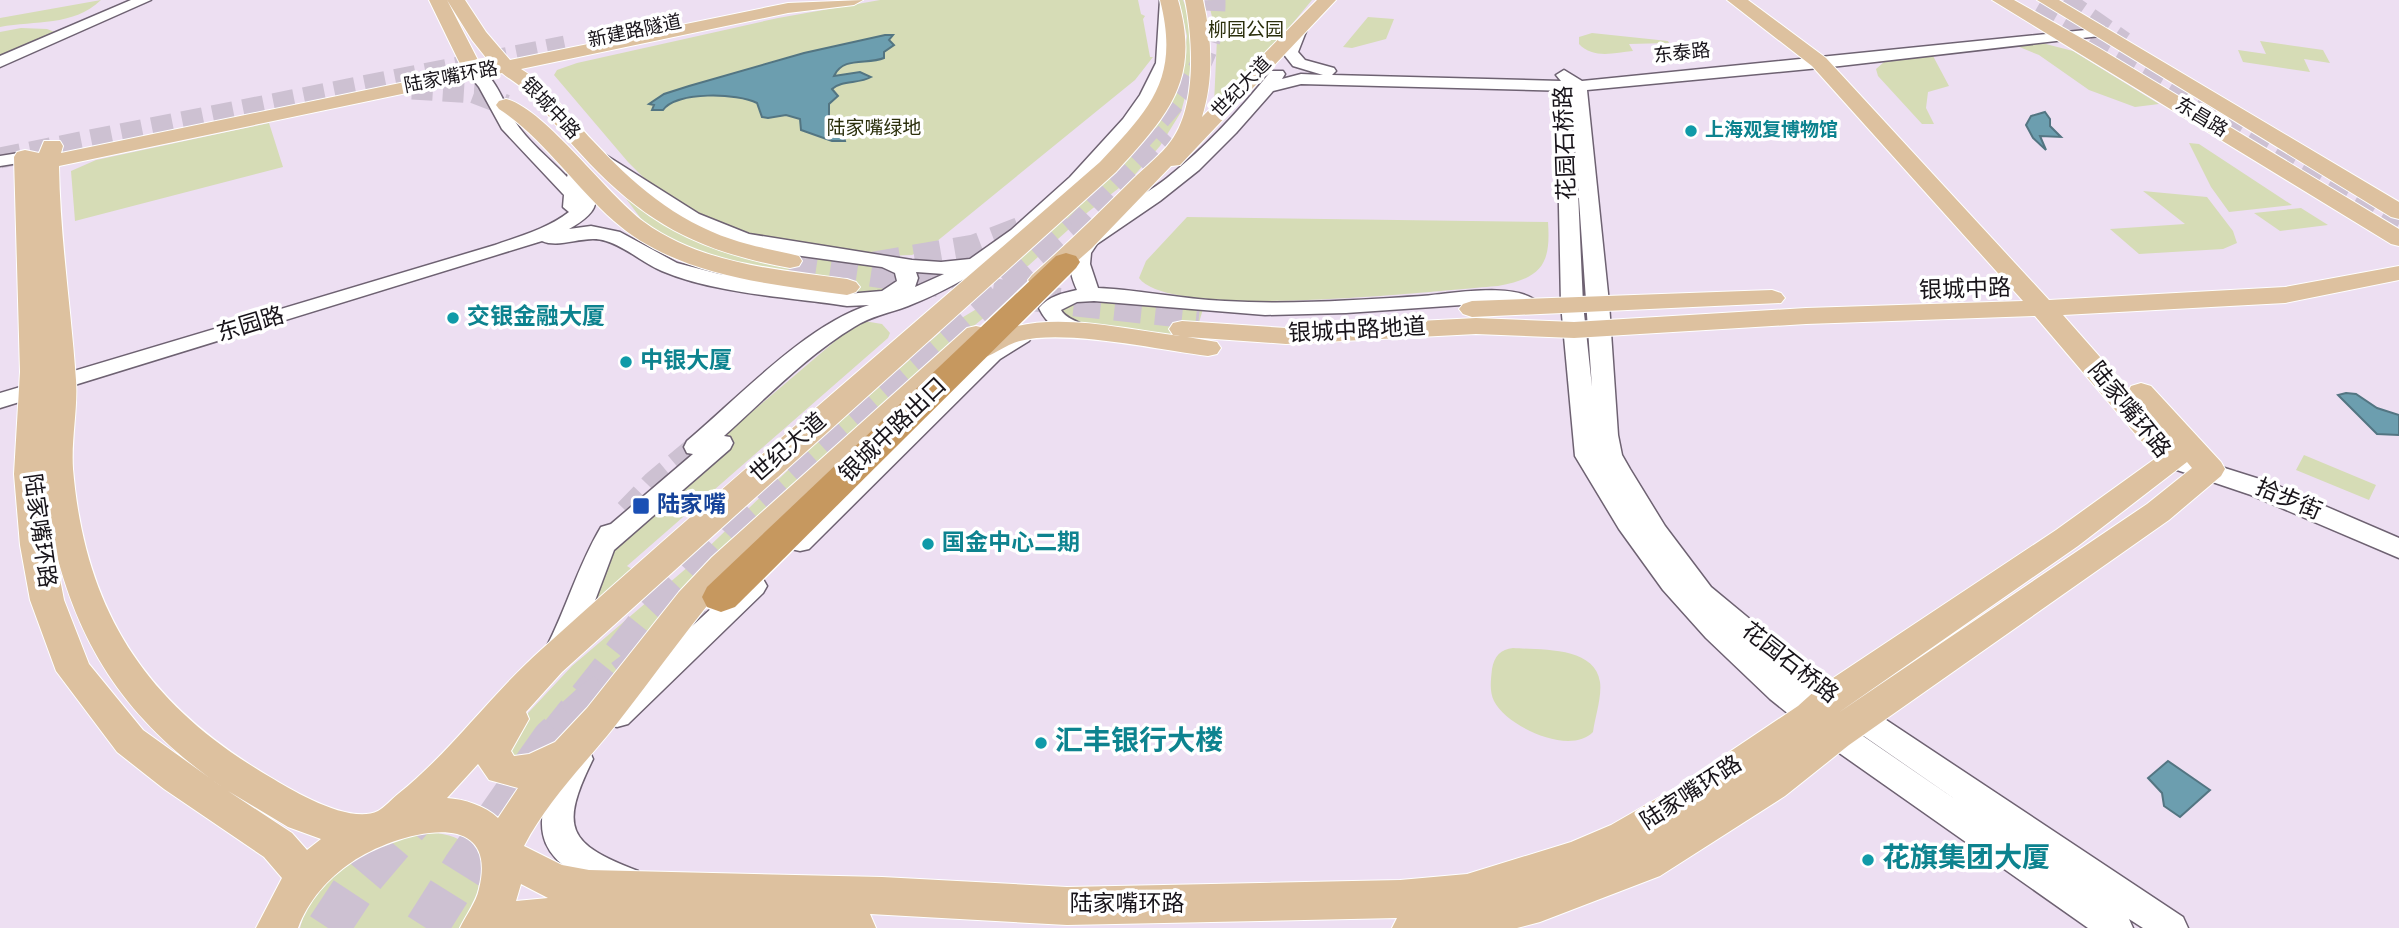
<svg xmlns="http://www.w3.org/2000/svg" width="2399" height="928" viewBox="0 0 2399 928" font-family="Overpass,'Noto Sans SC',sans-serif">
<style>
.green{fill:#d6dcb6}
.water{fill:#6c9eaf;stroke:#537582;stroke-width:2}
.lines{fill:none;stroke-linecap:round;stroke-linejoin:round}
.minor-tunnel{stroke:#cdc1d2;stroke-width:23;stroke-dasharray:23 11;stroke-linecap:butt}
.major-tunnel-far2{stroke:#cdc1d2;stroke-width:21;stroke-dasharray:21 10;stroke-linecap:butt}
.major-tunnel-far1{stroke:#cdc1d2;stroke-width:27;stroke-dasharray:27 14;stroke-linecap:butt}
.major-tunnel{stroke:#cdc1d2;stroke-width:36;stroke-dasharray:36 18;stroke-linecap:butt}
.highway-tunnel{stroke:#cdc1d2;stroke-width:43;stroke-dasharray:43 21;stroke-linecap:butt}
.minor-casing{stroke:#6e6272;stroke-width:3}
.major-casing{stroke:#fff;stroke-width:2}
.highway-casing{stroke:#fff;stroke-width:3}
.minor{fill:#fff;fill-rule:evenodd}
.major{fill:#ddc19f;fill-rule:evenodd}
.highway{fill:#c6985f;fill-rule:evenodd}
.culture-dot{fill:#0f9aa8;stroke:#fff;stroke-width:2.5}
.transit-dot{fill:#1a4fb4;stroke:#fff;stroke-width:2.5}
.labels{text-anchor:middle;dominant-baseline:central;stroke-width:7;stroke-linejoin:round;paint-order:stroke}
.far-park-label{font-size:19px;fill:#2b2f0c;stroke:#fff}
.far-street-label{font-size:19px;fill:#18141a;stroke:#fff}
.far-culture-label{font-size:19px;font-weight:bold;fill:#0d838f;stroke:#fff;text-anchor:start}
.street-label{font-size:23px;fill:#18141a;stroke:#fff}
.culture-label{font-size:23px;font-weight:bold;fill:#0d838f;stroke:#fff;text-anchor:start}
.transit-label{font-size:23px;font-weight:bold;fill:#164399;stroke:#fff;text-anchor:start}
.near-culture-label{font-size:28px;font-weight:bold;fill:#0d838f;stroke:#fff;text-anchor:start}
</style>
<rect width="100%" height="100%" fill="#eddff2"/>
<!-- green -->
<path class="green" d="M101 0C72 27 36 20 0 27V18Z
M880 0H1138L1141 14 1145 16 1143 19 1150 57H1153L1135 80 936 242 912 255 882 256 750 237 702 221 660 194 628 162 554 75 557 70 577 63 778 18Z
M1179 0H1183L1190 17 1193 45 1188 86 1181 112 1160 146 1132 178 1088 212 1028 266 1014 267 1013 264 1181 76 1187 36Z
M1208 0H1312L1267 54 1214 104 1217 38Z
M1368 17 1394 19 1386 39 1352 48 1343 47Z
M21 28 47 29 60 34 0 59V32Z
M1592 33 1668 41 1669 43 1629 44 1633 51C1614 53 1593 59 1579 44V37Z
M2260 41 2323 50 2330 63 2304 59 2310 72 2243 62 2238 50 2266 54Z
M2042 43 2073 51 2159 104 2135 107 2089 90 2039 55 2017 46Z
M1933 56 1949 86 1928 92 1926 108 1934 124H1922L1878 76 1876 69 1884 62Z
M269 123 283 167 75 221 71 171 96 160Z
M2189 143 2199 144 2292 205 2229 212 2211 187Z
M618 188 649 216 682 234 724 251 783 267 800 251 878 263 902 274 893 290 856 297 779 271 723 260 680 244 648 228Z
M2143 191 2207 197 2233 231 2237 243 2223 249 2139 254 2110 229 2185 224Z
M2301 208 2328 225 2280 231 2254 213Z
M1187 217 1548 222C1551 264 1542 278 1498 286 1440 290 1171 322 1139 278L1146 261Z
M1041 270H1043L960 337 559 748 530 767 501 749 514 728 572 666 689 566 812 447 945 328Z
M1080 299 1203 309 1198 326 1179 342 1071 322 1056 308Z
M864 321 882 324 890 333 888 338 627 566 635 571 587 615 609 558 636 515 733 428 854 325Z
M2304 455 2376 485 2369 500 2296 470Z
M1513 648C1539 650 1595 646 1600 682 1602 697 1595 717 1593 732 1570 756 1507 727 1494 701 1489 691 1491 679 1492 669 1494 656 1501 649 1513 648Z
M421 832C436 833 452 833 464 843 491 864 478 906 459 928H300L305 910 320 887 367 849Z"/>
<!-- water -->
<path class="water" d="M885 35H893L889 40 894 45 884 52V58C867 65 843 56 834 76L860 72 871 77C859 84 842 80 832 89L838 96 829 104V119L851 127 843 133 845 141H832L801 130 800 119 786 115 768 118 762 117 757 103C738 93 676 91 663 110H652L654 105 649 104 664 94 689 86 804 53Z
M2045 112 2050 119V126L2061 137 2040 136 2046 150 2033 138 2026 125 2031 116Z
M2346 393 2356 394 2377 408 2399 415V435L2377 434 2338 395Z
M2168 761 2210 790 2180 817 2164 806 2162 793 2148 778Z"/>
<g class="lines">
<!-- minor-tunnel -->
<path class="minor-tunnel" d="M626 511 654 482 696 447"/>
<!-- major-tunnel-far2 -->
<path class="major-tunnel-far2" d="M2064 0 2124 42
M2035 11 2399 224
M412 89 474 93 506 105
M1139 142C1179 98 1216 64 1215 0
M0 158 565 46
M1024 229 1032 226
M1072 229 1166 133"/>
<!-- major-tunnel-far1 -->
<path class="major-tunnel-far1" d="M790 261 1056 301 1199 316
M874 265 974 248 1029 227
M732 530 839 432 1074 227"/>
<!-- major-tunnel -->
<path class="major-tunnel" d="M553 740 650 618 734 529"/>
<!-- highway-tunnel -->
<path class="highway-tunnel" d="M328 928 359 881 421 808
M426 928 465 866 553 740 591 705 663 651 721 597"/>
<defs>
<path id="minor" d="M131 0H151L0 67V56Z
M1160 0H1174C1169 24 1179 50 1169 73 1141 138 1033 244 970 276 950 287 929 298 908 306 890 313 871 316 854 327 806 356 765 399 724 436L730 437 733 443 730 449 614 550 587 622 569 658 559 661 549 658 545 650C566 610 578 565 601 527L611 524 693 454 687 453 684 447 687 441C738 398 806 325 869 305L847 306C789 297 716 294 662 271 643 263 626 247 606 241 585 234 561 249 542 241L0 408V393L495 245C520 236 547 229 569 212L563 207 564 195 502 129 479 87 467 72 475 67C494 72 504 104 514 120 527 141 550 159 567 177L571 165H583L586 169 585 178C606 203 593 215 569 229L591 226 620 232 677 263 719 274 847 294 882 291 897 281 895 273 882 267 780 253 717 237 672 214 589 158 592 154H604L699 214 749 234 912 260 941 262 970 259 1011 230 1070 177 1123 119 1140 95 1156 63ZM916 272 944 274 915 287 918 278Z
M1299 24 1307 29 1298 52 1305 60 1334 68 1336 71 1332 75 1561 81 1556 75 1564 70 1582 81 2105 28 2108 31 2105 34 2100 36 1840 66 1587 90 1609 303 1618 435 1622 455 1630 469 1665 526 1711 587 1792 654 1841 690 2183 917 2188 928H2143L2129 919 2133 928H2088L1825 743 1770 699 1706 638 1663 590 1619 529 1575 456 1561 304 1558 159 1567 154 1576 158 1570 91 1301 84 1273 91 1236 133 1199 170 1160 201 1097 244 1091 253 1090 264 1098 288C1140 290 1182 299 1225 301 1290 305 1356 300 1422 296 1449 294 1522 280 1540 305L1536 309 1529 311 1505 302 1346 313 1265 315 1094 301 1077 302 1061 310C1067 321 1081 320 1088 330L1085 335C1065 339 1047 325 1039 308 1049 296 1063 293 1077 290 1070 274 1066 259 1076 244 1095 217 1140 200 1167 178 1206 147 1240 110 1271 71H1283L1285 74 1282 79 1301 74 1323 75 1293 66 1282 52 1291 29ZM1577 170 1592 387 1583 304ZM1832 714 1962 804 1847 725Z
M25 152 31 153 34 157 31 161 0 166V156Z
M1021 329 1029 331 1032 336 1029 341 1000 359 809 549 800 551 791 549 787 542 791 535 984 349Z
M2174 452 2269 482 2399 538V558L2251 495 2165 466 2162 460 2165 454Z
M753 576 763 579 767 586 763 593 628 724 617 727 606 724 602 715 606 706 743 579Z
M578 746 589 750 593 759C559 828 567 844 638 871L643 882 638 893 626 897C537 864 521 836 567 750Z"/>
<path id="major" d="M429 0H447L481 66 491 64 472 40 447 0H465L486 32 510 60 788 3 863 0 854 5 788 13 521 69C550 87 570 117 593 141 632 183 676 221 731 239 753 247 776 250 799 256L802 261 799 266 790 268C697 251 644 223 580 153 561 133 544 108 523 89 517 83 509 79 502 73L59 166C60 237 71 309 76 380 78 409 71 439 73 469 85 612 147 705 270 777 293 791 350 825 378 811 384 808 392 799 398 794 451 752 491 694 542 649 725 484 914 324 1100 162 1151 108 1180 78 1160 0H1178C1201 80 1168 115 1116 172L562 672 526 712 529 719 511 751 514 756 529 754 555 742 587 708 679 592 712 557 967 328 976 326 985 328 988 336C1046 308 1118 329 1180 336L1173 335 1169 329 1173 323 1182 321 1286 328 1476 318 1574 322 1806 308 2023 301 1812 66 1727 0H1748L1826 58 2049 300 2285 287 2399 266V280L2285 303 2063 315 2129 390 2131 386 2141 383 2151 386 2221 462 2225 469 2221 476 2169 520 1849 745 1785 796 1660 876 1540 922 1517 928H1392L1397 918 1067 925 870 914 876 928H460C466 915 476 903 479 889 501 801 391 835 352 862 328 878 308 901 298 928H256L282 878 264 857 164 789 117 752 56 671 30 600 20 545 14 474 20 372 14 157 17 152 25 150 39 153 44 141H60L63 146 61 153 463 70ZM2035 316 2156 458 2056 530 1818 688 1798 706 1677 787 1611 825 1571 842 1467 874 1400 880 1067 887 882 877 589 870 562 865 524 846C548 800 583 766 615 726 655 675 692 622 734 573L965 359C986 364 1000 346 1020 341 1066 329 1158 350 1208 356L1217 354 1221 348 1217 342 1187 337 1286 344 1476 334 1574 338 1806 324ZM2187 462 2192 468 2147 504 1838 713 2078 546ZM49 522C74 643 124 719 225 789L143 730 89 664 64 600ZM478 764 489 780 518 788 498 818C486 806 464 799 447 798ZM228 791 288 827 321 839 307 850 292 833ZM521 884 548 898 516 901Z
M1185 0H1203C1212 39 1214 78 1202 117L1317 0H1336L1180 165 1171 166 1092 248 1050 285 1041 288 1032 285 1028 280 1032 275C1067 244 1100 212 1133 179 1145 167 1161 155 1171 141 1197 106 1193 40 1185 0Z
M1992 0H2014L2099 48 2399 229V246L2391 244Z
M2037 0H2059L2399 202V219L2391 217Z
M506 99C545 109 606 194 644 222 701 264 779 270 847 279L856 282 860 287 856 292 847 295C769 284 676 276 614 221 574 186 544 139 499 109L496 105 499 101Z
M1772 290 1781 293 1785 298 1781 303 1472 317 1463 314 1459 309 1463 304 1472 301Z"/>
<path id="highway" d="M1066 253 1076 256 1080 262 1076 268 735 607 721 612 707 607 702 597 707 587 1056 256Z"/>
</defs>
<!-- minor casing -->
<use href="#minor" class="minor-casing"/>
<!-- major casing -->
<use href="#major" class="major-casing"/>
<!-- highway casing -->
<use href="#highway" class="highway-casing"/>
<!-- minor -->
<use href="#minor" class="minor"/>
<!-- major -->
<use href="#major" class="major"/>
<!-- highway -->
<use href="#highway" class="highway"/>
</g>
<!-- markers -->
<g class="culture-dot">
<circle cx="1691" cy="131" r="7"/>
<circle cx="453" cy="318" r="7"/>
<circle cx="626" cy="362" r="7"/>
<circle cx="928" cy="544" r="7"/>
<circle cx="1041" cy="743" r="7"/>
<circle cx="1868" cy="860" r="7"/>
</g>
<rect class="transit-dot" x="632" y="497" width="18" height="18" rx="3.5"/>
<g class="labels">
<!-- far-park labels -->
<g class="far-park-label">
<text x="1246" y="31">柳园公园</text>
<text x="874" y="129">陆家嘴绿地</text>
</g>
<!-- far-street labels -->
<g class="far-street-label">
<text transform="translate(635 32) rotate(-12)">新建路隧道</text>
<text transform="translate(1682 54) rotate(-6)">东泰路</text>
<text transform="translate(451 78) rotate(-11)">陆家嘴环路</text>
<text transform="translate(1242 88) rotate(-46)">世纪大道</text>
<text transform="translate(550 109) rotate(47)">银城中路</text>
<text transform="translate(2201 118) rotate(31)">东昌路</text>
</g>
<!-- far-culture labels -->
<g class="far-culture-label">
<text x="1705" y="131">上海观复博物馆</text>
</g>
<!-- street labels -->
<g class="street-label">
<text transform="translate(1567 143) rotate(-92)">花园石桥路</text>
<text transform="translate(1965 291) rotate(-2)">银城中路</text>
<text transform="translate(251 326) rotate(-17)">东园路</text>
<text transform="translate(1357 332) rotate(-3)">银城中路地道</text>
<text transform="translate(2128 411) rotate(51)">陆家嘴环路</text>
<text transform="translate(894 431) rotate(-44)">银城中路出口</text>
<text transform="translate(789 449) rotate(-41)">世纪大道</text>
<text transform="translate(2288 501) rotate(23)">拾步街</text>
<text transform="translate(38 531) rotate(82)">陆家嘴环路</text>
<text transform="translate(1789 664) rotate(38)">花园石桥路</text>
<text transform="translate(1692 794) rotate(-33)">陆家嘴环路</text>
<text x="1127" y="905">陆家嘴环路</text>
</g>
<!-- culture labels -->
<g class="culture-label">
<text x="467" y="318">交银金融大厦</text>
<text x="640" y="362">中银大厦</text>
<text x="942" y="544">国金中心二期</text>
</g>
<!-- transit labels -->
<g class="transit-label">
<text x="657" y="506">陆家嘴</text>
</g>
<!-- near-culture labels -->
<g class="near-culture-label">
<text x="1055" y="743">汇丰银行大楼</text>
<text x="1882" y="860">花旗集团大厦</text>
</g>
</g>
</svg>
